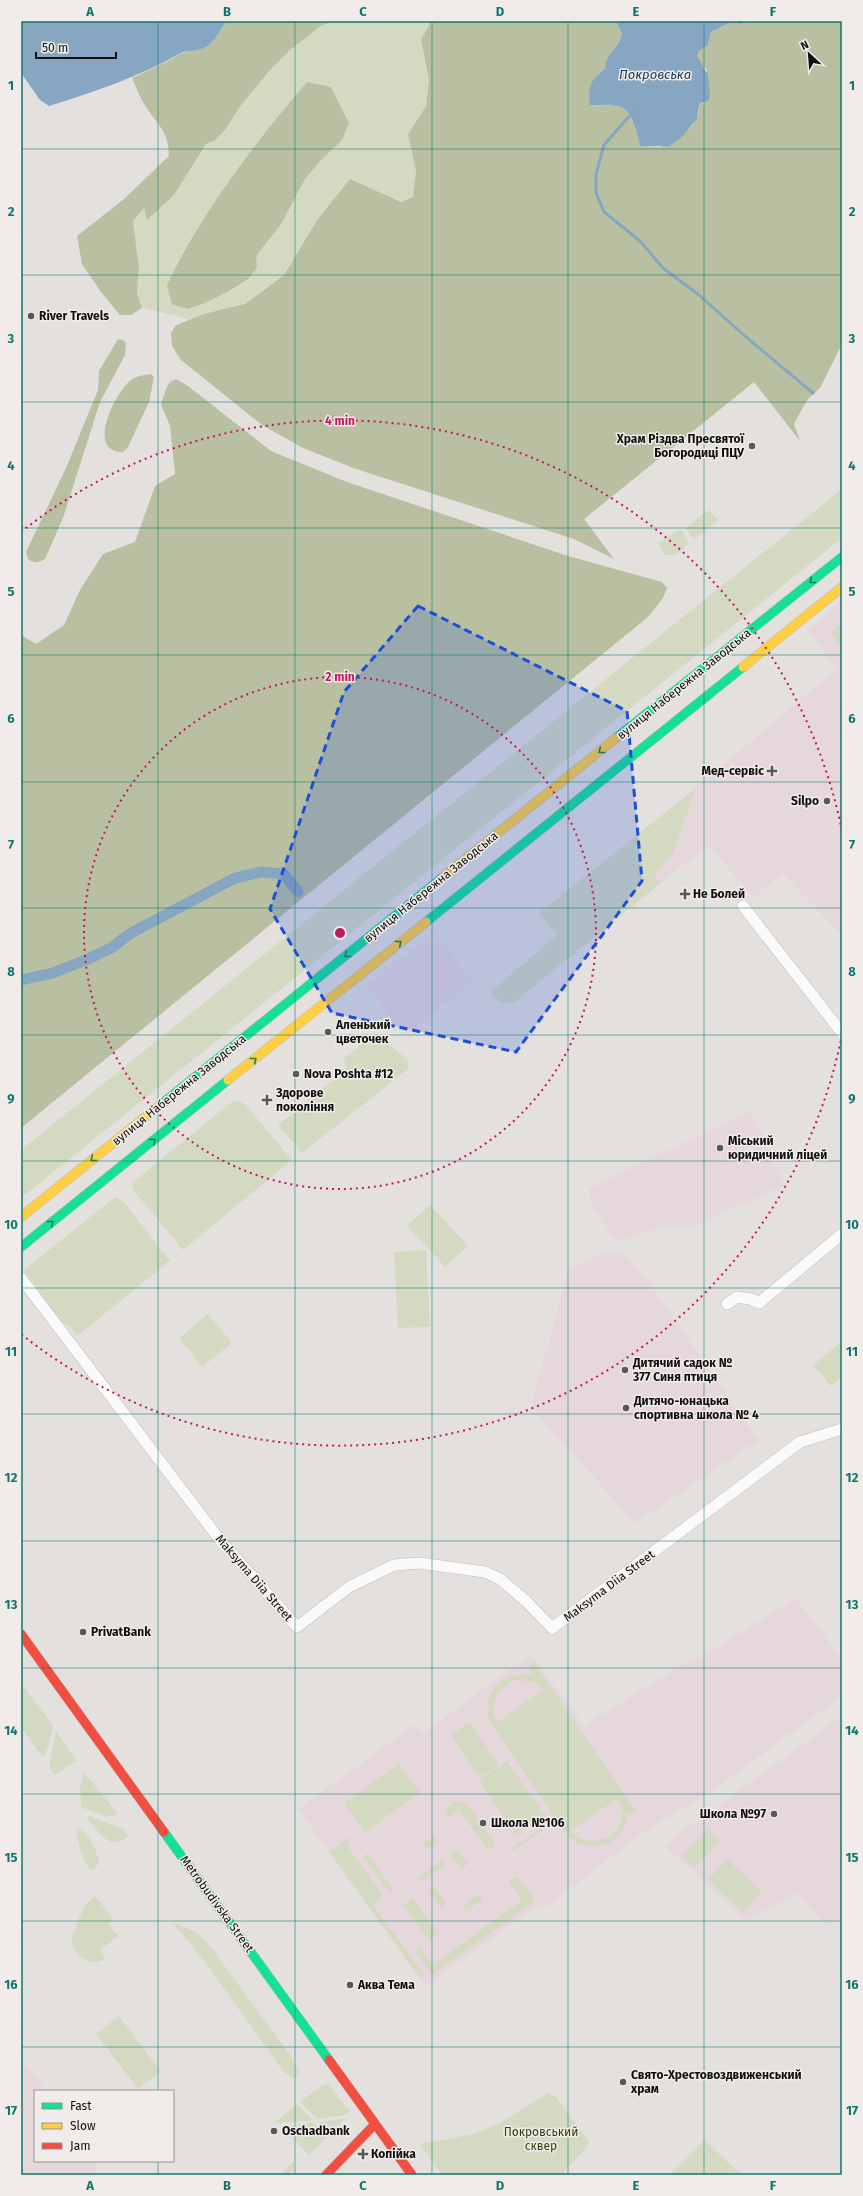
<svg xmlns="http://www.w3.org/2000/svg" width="863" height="2196" viewBox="0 0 863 2196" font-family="'Fira Sans',sans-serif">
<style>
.commercial{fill:#e5d7dc}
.education{fill:#e5d7db}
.green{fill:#d4dac2;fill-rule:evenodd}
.forest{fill:#b8c0a1}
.water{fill:#86a6c1}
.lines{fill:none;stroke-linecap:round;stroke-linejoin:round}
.stream{stroke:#86a6c1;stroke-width:3}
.canal{stroke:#86a6c1;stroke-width:11}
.street-casing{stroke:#c1bebd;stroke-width:12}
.fast-casing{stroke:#c1bebd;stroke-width:10}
.slow-casing{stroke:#c1bebd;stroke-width:10}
.jam-casing{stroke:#c1bebd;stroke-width:10}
.street{stroke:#fbfafa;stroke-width:11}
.fast{stroke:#16e098;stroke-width:9}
.slow{stroke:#ffcf43;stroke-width:9}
.jam{stroke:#f24e42;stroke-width:9}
.oneway{stroke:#138259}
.marked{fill:#1d4ed8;fill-opacity:0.2;stroke:#1d4ed8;stroke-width:3;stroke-dasharray:8 5;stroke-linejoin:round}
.grid{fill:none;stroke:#0f766e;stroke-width:1;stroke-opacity:0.55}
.ring{fill:none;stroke:#c2185b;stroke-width:2;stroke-dasharray:2 4}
.poi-dot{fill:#5a5856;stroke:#f1ecea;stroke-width:1.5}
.labels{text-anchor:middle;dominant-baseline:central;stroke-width:3;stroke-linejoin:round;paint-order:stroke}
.poi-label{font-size:12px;font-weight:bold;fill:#100e0d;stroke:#f1ecea;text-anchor:start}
.street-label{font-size:12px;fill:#100e0d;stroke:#f1ecea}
.park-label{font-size:12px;fill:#334201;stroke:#f1ecea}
.water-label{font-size:13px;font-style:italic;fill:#133854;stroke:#f1ecea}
.centre{fill:#c2185b;stroke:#f1ecea;stroke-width:2}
.ring-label{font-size:12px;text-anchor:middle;font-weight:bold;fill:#c2185b;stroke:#f1ecea;stroke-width:3;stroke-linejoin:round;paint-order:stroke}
.neatline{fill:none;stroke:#0f766e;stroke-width:1.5}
.grid-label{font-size:13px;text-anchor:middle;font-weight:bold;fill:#0f766e}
</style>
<rect width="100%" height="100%" fill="#e3e0de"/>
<!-- commercial -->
<path class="commercial" d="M842 601V935L782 873 754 897 708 845 661 883 654 874 673 854 696 788 837 669 807 630Z
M434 932 473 981 406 1036 366 986Z"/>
<!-- education -->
<path class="education" d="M750 1111 785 1185 689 1228H658L616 1242 590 1202 589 1189Z
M604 1252H623L650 1284 758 1440 635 1523 531 1407 569 1269Z
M796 1598 842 1659V1695L714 1790 651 1827 547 1906 534 1908 425 1986 298 1809 415 1725 423 1734 531 1654 584 1726 695 1657 697 1660Z
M842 1718V1917L826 1926 797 1893 746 1920 664 1845 835 1721Z
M21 2059 46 2091H35V2161H94L97 2172 94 2175H21Z"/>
<!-- green -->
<path class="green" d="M339 21H431L421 40 429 79 426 106 408 134 416 171 413 198 401 202 350 179 317 220 284 274 245 304 189 319 142 308 137 293 139 268 133 221 144 208 147 219 174 195 206 144 215 140 225 130 241 105 270 70 290 50 322 25Z
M842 489V538L21 1198V1150Z
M709 510 718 520 694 540 685 528Z
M681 529 689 544 675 555H665L658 543Z
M842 623V648L830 633Z
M696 788 673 854 654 874 661 883 516 1001C502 1006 499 1003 490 992L557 935 539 913Z
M376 1033 409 1061 408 1069 302 1153 278 1125 346 1069 344 1058Z
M234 1100 245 1104 292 1160 183 1250 134 1191 132 1183Z
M115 1197 124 1202 170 1261 77 1336 68 1325 62 1323 24 1270Z
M430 1205 468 1246 445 1267 407 1226Z
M426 1250 430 1327 398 1328 394 1252Z
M208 1314 232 1343 202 1367 179 1338Z
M842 1341V1377L831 1386 813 1365Z
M534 1662 636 1811 629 1815 627 1813C628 1845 590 1855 569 1838L489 1720C481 1691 506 1669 534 1675L528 1666ZM516 1680 534 1682 544 1690 497 1722C489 1704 497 1686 516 1680ZM617 1799C636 1825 598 1857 570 1831Z
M21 1683 53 1726 49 1746 43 1757 21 1728Z
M470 1722 499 1765 479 1778 451 1735Z
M56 1732 77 1761 54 1775 49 1766Z
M507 1761 545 1816 516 1835 479 1780Z
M399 1764 420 1793 365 1832 344 1803Z
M84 1772 117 1813 115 1816H105L81 1807 80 1787Z
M455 1802H466L496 1845 488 1850 459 1810 449 1817 444 1810Z
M88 1816 122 1828 128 1835C111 1854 98 1831 87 1818Z
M547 1824 549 1826 512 1851 511 1849Z
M76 1828C90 1833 96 1849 99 1862L95 1869 90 1870C81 1856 78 1844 76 1828Z
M708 1829 720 1841 694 1868 682 1855Z
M434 1836 439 1842 427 1850 423 1844Z
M349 1837V1848L383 1895 373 1904 425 1976 421 1979 329 1851Z
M458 1850 468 1864 461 1869 450 1855Z
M368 1853 393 1889 389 1892 363 1857Z
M443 1859 446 1864 421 1882 418 1877Z
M727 1859 762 1892 743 1912 708 1880Z
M517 1876 535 1901 432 1975 415 1951 420 1947 433 1965 522 1900 509 1881Z
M434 1886 447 1904 441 1908 428 1890Z
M479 1894 483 1899 466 1911 463 1906Z
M95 1896 113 1918 109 1925 118 1936 100 1950 105 1959C89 1967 80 1958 71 1944 75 1929 81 1905 95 1896Z
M413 1898 438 1933 429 1940 403 1905Z
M173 1923 196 1932 210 1946 291 2056 300 2073 294 2079 283 2071 208 1966Z
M119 2016 161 2071 138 2089 96 2034Z
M328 2084 350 2112 345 2115 317 2119 300 2102 322 2085Z
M548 2093 556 2097 589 2142 586 2148 561 2175H442L420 2144 474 2134 500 2123Z
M297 2104 313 2120 280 2123 275 2122Z
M346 2118 330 2134 318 2122Z
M313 2122 328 2136 309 2155 283 2128Z
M705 2140 741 2175H670Z
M294 2161V2169L288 2175H280Z"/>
<!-- forest -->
<path class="forest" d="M227 21H339L322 25 290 50 270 70 241 105 225 130 215 140 206 144 174 195 147 220 144 208 133 221 139 268 137 293 142 308 131 315H120L101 292 82 264 77 236 124 199 169 156C169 131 156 123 144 104 139 96 136 86 132 78L172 59 179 54 205 47 211 43Z
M431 21H616L622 34C618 49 605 55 605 69L600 73 590 105C599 107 609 103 618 106 633 109 637 134 640 146L660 147 689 129 693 125 699 112 697 107 699 104 704 103 707 70 698 61 697 56 699 51 708 45 711 32 731 22 740 24 747 21H842V344L820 388 807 400 794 424 800 441 754 382 584 519 614 559 574 539 356 469 303 448 262 425 181 360 172 346 171 333 176 325 204 314 245 304 284 275 317 220 350 179 401 202 413 197 416 171 408 134 426 106 429 79 421 40Z
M307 82 331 87 349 123 342 140 321 160 305 179 281 224 256 256 257 268 248 279 229 291 205 303 188 309 172 304 167 285C200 215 256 141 307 82Z
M118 339 123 340 126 343 125 355 100 402 63 518 45 559C38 563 34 564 28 559L26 552 66 468 98 390 99 371Z
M151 374 154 377 149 402 128 447 123 452C85 453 115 392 131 380 136 376 145 375 151 374Z
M176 379 188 386 271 451 347 482 568 556 662 582 667 588 663 598 648 617 21 1128V635L36 644 64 625 80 590 103 554 135 542 155 486 175 474 170 426 161 404 166 389 170 382Z"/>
<!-- water -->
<path class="water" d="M21 21H227C221 28 217 37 211 43 201 53 187 49 179 54 139 77 93 92 49 106L40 100 21 73Z
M616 21H747L740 24 731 22 711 32 708 45 699 51 697 56 708 75 710 94 709 100 699 104 697 119 680 139 669 146H640C637 134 633 109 618 106 609 103 599 106 590 105 588 85 590 81 605 69 605 54 618 50 622 34Z"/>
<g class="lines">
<!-- stream -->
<path class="stream" d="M632 113 604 145 596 174V193L604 212 640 241 663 268 699 295 746 337 813 393"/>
<!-- canal -->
<path class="canal" d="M21 980 53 973 88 959 111 948 131 933 235 878 261 872 284 874 298 892"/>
<defs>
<path id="street" d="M743 906 842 1033
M21 1278 220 1540 297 1627 349 1587 394 1565 419 1563 485 1572 500 1579 526 1601 552 1628 800 1442 842 1429
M727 1304 737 1297 751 1299 759 1303 842 1234"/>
<path id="fast" d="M616 738 842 557
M426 922 743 667
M159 1106 443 877
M21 1247 228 1080
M164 1832 329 2060"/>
<path id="slow" d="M743 667 842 587
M443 877 616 738
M228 1080 426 922
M21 1217 159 1106"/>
<path id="jam" d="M21 1634 164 1832
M329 2060 412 2175
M326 2175 375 2124"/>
</defs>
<!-- street casing -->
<use href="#street" class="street-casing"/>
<!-- fast casing -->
<use href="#fast" class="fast-casing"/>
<!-- slow casing -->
<use href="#slow" class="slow-casing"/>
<!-- jam casing -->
<use href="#jam" class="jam-casing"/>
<!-- street -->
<use href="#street" class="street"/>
<!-- fast -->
<use href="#fast" class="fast"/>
<!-- slow -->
<use href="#slow" class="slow"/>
<!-- jam -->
<use href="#jam" class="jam"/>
</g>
<!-- one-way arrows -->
<defs><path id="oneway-chevron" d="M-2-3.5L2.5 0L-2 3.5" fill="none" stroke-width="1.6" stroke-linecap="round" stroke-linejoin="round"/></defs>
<g class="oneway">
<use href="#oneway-chevron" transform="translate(812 581) rotate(141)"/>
<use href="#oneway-chevron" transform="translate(601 751) rotate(141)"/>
<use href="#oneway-chevron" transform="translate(399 943) rotate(-39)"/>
<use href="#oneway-chevron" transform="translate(347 955) rotate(141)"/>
<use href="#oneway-chevron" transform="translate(254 1060) rotate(-39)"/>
<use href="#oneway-chevron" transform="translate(153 1141) rotate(-39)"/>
<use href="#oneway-chevron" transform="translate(93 1159) rotate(141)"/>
<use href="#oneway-chevron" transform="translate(51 1223) rotate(-39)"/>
</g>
<!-- marked area -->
<path class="marked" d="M418 606 627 711 642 881 516 1052 332 1013 270 909 344 692Z"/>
<!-- grid -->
<path class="grid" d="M158 21V2091M295 21V2175M432 21V2175M568 21V2175M704 21V2175M21 149H842M21 275H842M21 402H842M21 528H842M21 655H842M21 782H842M21 908H842M21 1035H842M21 1161H842M21 1288H842M21 1414H842M21 1541H842M21 1668H842M21 1794H842M21 1921H842M21 2047H842M158 2161V2175"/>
<!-- distance rings -->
<g class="ring">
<circle cx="340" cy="933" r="256"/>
<path d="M842 1035A512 512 0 0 1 21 1334M21 532A512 512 0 0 1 842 831"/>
</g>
<!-- markers -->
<g class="poi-dot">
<circle cx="31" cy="316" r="4"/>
<circle cx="752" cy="446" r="4"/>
<path d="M770 765h4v4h4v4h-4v4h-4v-4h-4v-4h4z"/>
<circle cx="827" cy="801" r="4"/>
<path d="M683 888h4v4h4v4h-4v4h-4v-4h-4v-4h4z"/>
<circle cx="328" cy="1032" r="4"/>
<circle cx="296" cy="1074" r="4"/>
<path d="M265 1094h4v4h4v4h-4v4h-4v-4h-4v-4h4z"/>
<circle cx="720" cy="1148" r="4"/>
<circle cx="625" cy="1370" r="4"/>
<circle cx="626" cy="1408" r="4"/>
<circle cx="83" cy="1632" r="4"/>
<circle cx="774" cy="1814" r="4"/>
<circle cx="483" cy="1823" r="4"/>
<circle cx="350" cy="1985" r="4"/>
<circle cx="623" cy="2082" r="4"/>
<circle cx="274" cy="2131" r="4"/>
<path d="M361 2148h4v4h4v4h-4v4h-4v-4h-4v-4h4z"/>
</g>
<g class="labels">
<!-- poi labels -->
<g class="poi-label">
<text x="39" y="316">River Travels</text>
<text x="744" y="439" text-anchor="end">Храм Різдва Пресвятої<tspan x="744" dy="14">Богородиці ПЦУ</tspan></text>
<text x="764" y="771" text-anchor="end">Мед-сервіс</text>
<text x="819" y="801" text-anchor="end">Silpo</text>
<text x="693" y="894">Не Болей</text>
<text x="336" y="1025">Аленький<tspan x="336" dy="14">цветочек</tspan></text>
<text x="304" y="1074">Nova Poshta #12</text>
<text x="276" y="1093">Здорове<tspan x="276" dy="14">покоління</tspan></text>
<text x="728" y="1141">Міський<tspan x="728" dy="14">юридичний ліцей</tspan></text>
<text x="633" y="1363">Дитячий садок №<tspan x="633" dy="14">377 Синя птиця</tspan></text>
<text x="634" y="1401">Дитячо-юнацька<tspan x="634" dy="14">спортивна школа № 4</tspan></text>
<text x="91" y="1632">PrivatBank</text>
<text x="766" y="1814" text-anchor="end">Школа №97</text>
<text x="491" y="1823">Школа №106</text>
<text x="358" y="1985">Аква Тема</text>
<text x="631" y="2075">Свято-Хрестовоздвиженський<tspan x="631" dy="14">храм</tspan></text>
<text x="282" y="2131">Oschadbank</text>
<text x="371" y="2154">Копійка</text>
</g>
<!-- street labels -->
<g class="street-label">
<text transform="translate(684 684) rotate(-39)">вулиця Набережна Заводська</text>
<text transform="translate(431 887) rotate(-39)">вулиця Набережна Заводська</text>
<text transform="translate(179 1090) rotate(-39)">вулиця Набережна Заводська</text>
<text transform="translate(254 1578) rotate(49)">Maksyma Diia Street</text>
<text transform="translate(609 1586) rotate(-37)">Maksyma Diia Street</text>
<text transform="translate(217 1904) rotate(54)">Metrobudivska Street</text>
</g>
<!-- park labels -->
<g class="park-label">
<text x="541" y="2132">Покровський<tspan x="541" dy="14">сквер</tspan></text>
</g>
<!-- water labels -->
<g class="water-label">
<text x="655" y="74">Покровська</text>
</g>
</g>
<circle cx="340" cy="933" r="6" class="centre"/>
<g class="ring-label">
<text x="340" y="425">4 min</text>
<text x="340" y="681">2 min</text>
</g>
<!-- border -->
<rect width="863" height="2196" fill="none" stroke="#f1ecea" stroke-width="44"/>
<!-- legend -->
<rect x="34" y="2090" width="140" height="72" fill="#f1ecea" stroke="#979392"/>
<rect x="42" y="2103" width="20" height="6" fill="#16e098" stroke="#979392"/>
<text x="70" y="2110" font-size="12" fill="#100e0d">Fast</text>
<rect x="42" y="2123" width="20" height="6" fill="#ffcf43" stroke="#979392"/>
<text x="70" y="2130" font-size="12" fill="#100e0d">Slow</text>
<rect x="42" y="2143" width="20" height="6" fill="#f24e42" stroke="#979392"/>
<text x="70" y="2150" font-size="12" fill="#100e0d">Jam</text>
<!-- north arrow -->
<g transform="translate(809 54) rotate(334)" stroke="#f1ecea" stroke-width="3" paint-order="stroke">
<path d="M0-3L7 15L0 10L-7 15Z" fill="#100e0d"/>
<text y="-6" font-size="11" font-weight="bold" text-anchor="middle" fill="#100e0d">N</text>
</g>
<!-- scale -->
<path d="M36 52v6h80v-6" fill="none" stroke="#100e0d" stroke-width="2"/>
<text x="42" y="52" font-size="12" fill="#100e0d" stroke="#f1ecea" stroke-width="3" paint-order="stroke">50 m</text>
<rect x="22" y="22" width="819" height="2152" class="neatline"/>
<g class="grid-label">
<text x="90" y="16">A</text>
<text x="227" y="16">B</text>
<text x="363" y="16">C</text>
<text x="500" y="16">D</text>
<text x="636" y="16">E</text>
<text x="773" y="16">F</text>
<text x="11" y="90">1</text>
<text x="852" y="90">1</text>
<text x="11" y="216">2</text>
<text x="852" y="216">2</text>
<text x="11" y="343">3</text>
<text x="852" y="343">3</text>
<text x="11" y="470">4</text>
<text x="852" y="470">4</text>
<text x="11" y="596">5</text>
<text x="852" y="596">5</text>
<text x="11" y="723">6</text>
<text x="852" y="723">6</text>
<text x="11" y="849">7</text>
<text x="852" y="849">7</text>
<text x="11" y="976">8</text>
<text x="852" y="976">8</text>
<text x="11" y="1103">9</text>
<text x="852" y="1103">9</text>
<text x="11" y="1229">10</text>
<text x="852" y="1229">10</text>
<text x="11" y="1356">11</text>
<text x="852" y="1356">11</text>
<text x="11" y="1482">12</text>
<text x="852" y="1482">12</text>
<text x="11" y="1609">13</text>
<text x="852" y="1609">13</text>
<text x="11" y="1735">14</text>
<text x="852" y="1735">14</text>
<text x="11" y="1862">15</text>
<text x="852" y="1862">15</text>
<text x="11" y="1989">16</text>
<text x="852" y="1989">16</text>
<text x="11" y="2115">17</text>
<text x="852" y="2115">17</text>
<text x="90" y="2190">A</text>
<text x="227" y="2190">B</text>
<text x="363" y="2190">C</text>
<text x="500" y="2190">D</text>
<text x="636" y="2190">E</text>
<text x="773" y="2190">F</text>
</g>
</svg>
